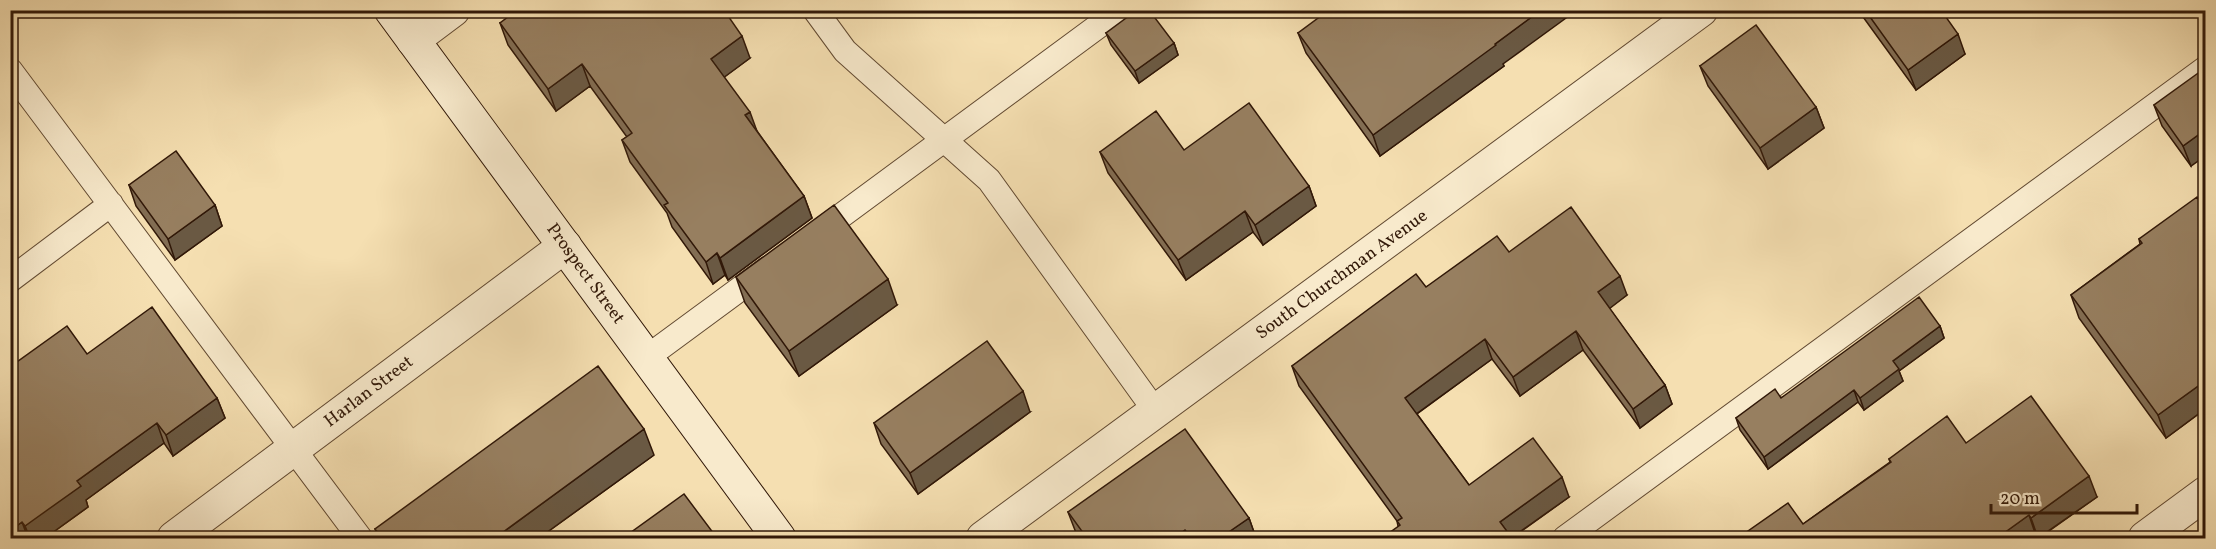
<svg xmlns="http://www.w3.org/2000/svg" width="2216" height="549" viewBox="0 0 2216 549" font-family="Vollkorn,serif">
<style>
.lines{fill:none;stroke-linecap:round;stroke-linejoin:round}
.lane-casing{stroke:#624a32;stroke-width:26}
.street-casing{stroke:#624a32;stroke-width:35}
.secondary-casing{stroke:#311808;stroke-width:35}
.lane{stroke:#f8eacc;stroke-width:24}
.street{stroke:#f8eacc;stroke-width:33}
.secondary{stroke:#f8eacc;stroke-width:33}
.wall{fill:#826d53;stroke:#311808;stroke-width:1.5}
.shaded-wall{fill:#6a5943;stroke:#311808;stroke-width:1.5}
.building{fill:#977f60;stroke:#311808;stroke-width:1.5}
.labels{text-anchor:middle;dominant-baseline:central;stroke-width:4.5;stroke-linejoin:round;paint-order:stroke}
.street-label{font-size:18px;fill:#311808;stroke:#f8eacc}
</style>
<rect width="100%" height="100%" fill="#f5dfb1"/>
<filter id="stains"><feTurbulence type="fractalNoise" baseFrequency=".00333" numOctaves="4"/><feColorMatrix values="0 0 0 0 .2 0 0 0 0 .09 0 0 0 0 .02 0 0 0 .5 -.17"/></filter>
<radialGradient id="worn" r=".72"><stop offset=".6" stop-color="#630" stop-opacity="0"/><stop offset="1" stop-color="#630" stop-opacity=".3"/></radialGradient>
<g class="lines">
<defs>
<path id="lane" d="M815 10 845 51 989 180 1156 412
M10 70 360 538
M815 235 1120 10
M10 280 111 204
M646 358 767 269
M1565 538 2206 68"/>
<path id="street" d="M413 40 453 10
M174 538 565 246
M983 538 1701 10
M2145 538 2206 493"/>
<path id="secondary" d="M391 10 779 538"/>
</defs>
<!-- lane casing -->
<use href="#lane" class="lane-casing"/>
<!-- street casing -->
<use href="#street" class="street-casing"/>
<!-- secondary casing -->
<use href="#secondary" class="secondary-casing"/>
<!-- lane -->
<use href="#lane" class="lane"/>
<!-- street -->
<use href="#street" class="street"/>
<!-- secondary -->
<use href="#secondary" class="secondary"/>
</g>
<!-- wall -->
<path class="wall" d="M1858 10H1941L1965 54 1916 90Z
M500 23 750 58 724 77 757 131 804 196 812 218 728 280 725 275 713 284 672 227 667 213 630 162 622 140 627 137 590 86 556 111 508 45Z
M1106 33 1174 43 1178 55 1139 83 1111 45Z
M1298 33 1503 64 1504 66 1380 156 1306 53Z
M1700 66 1816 107 1824 128 1768 169 1708 86Z
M2205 78 2191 166 2162 126 2154 105Z
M1184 150 1309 186 1316 206 1263 245 1253 232 1186 280 1108 173 1100 152Z
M129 185 215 205 222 226 175 260 136 206Z
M2205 209V409L2166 438 2079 318 2071 295 2140 244 2139 239Z
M1509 252 1627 295 1609 308 1665 385 1672 404 1640 428 1583 350 1520 396 1492 359 1417 414 1469 485 1569 497 1512 538 1398 526 1397 521 1299 386 1292 366 1426 287Z
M736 277 897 305 799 376 745 303Z
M1940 326 1944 338 1899 371 1903 381 1864 410 1858 402 1768 469 1740 430 1736 418Z
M87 354 217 398 225 418 173 456 164 443 86 500 88 507 45 538H10Z
M1030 412 918 494 881 444 874 423Z
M1966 443 2097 497 2039 538 2036 536 1803 524 1890 462 1889 459Z
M654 455 539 538H379L375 529Z
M1068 512 1249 518 1256 538H1078Z"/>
<!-- shaded-wall -->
<path class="shaded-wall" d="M1541 10H1577L1503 64 1504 66 1380 156 1373 135Z
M1958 34 1965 54 1916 90 1908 70Z
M742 36 750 58 719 81 711 59Z
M1174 43 1178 55 1139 83 1135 71Z
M582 64 590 86 556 111 548 89Z
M1816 107 1824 128 1768 169 1760 148Z
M750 112 758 134 745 115Z
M2205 130V156L2191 166 2183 146Z
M1309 186 1316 206 1263 245 1255 225Z
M804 196 812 218 728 280 720 258Z
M215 205 222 226 175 260 168 239Z
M1245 211 1253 232 1186 280 1178 260Z
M717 253 725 275 713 284 706 262Z
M1620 276 1627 295 1605 312 1598 292Z
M888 279 897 305 799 376 789 351Z
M1940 326 1944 338 1899 371 1903 381 1864 410 1860 398 1893 361Z
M1576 331 1583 350 1520 396 1513 377Z
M1485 339 1492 359 1412 417 1405 398Z
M2205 381V409L2166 438 2158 415Z
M1665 385 1672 404 1640 428 1633 409Z
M1854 390 1858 402 1768 469 1764 457Z
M1023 391 1030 412 918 494 910 473Z
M217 398 225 418 173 456 166 435Z
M157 423 164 443 86 500 88 507 45 538H30L25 526 77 481Z
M644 429 654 455 539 538H495Z
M2089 476 2097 497 2038 538 2031 518Z
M1562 477 1569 497 1511 538 1500 522Z
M2029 515 2036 536 2033 538H1997Z
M1249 518 1256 538H1220Z
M22 522 28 538H10V531Z
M1185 530 1188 538H1174Z"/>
<!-- building -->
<path class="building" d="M517 10H724L742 36 711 59 750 112 745 115 804 196 720 258 717 253 706 262 664 205 668 203 622 140 632 133 582 64 548 89 500 23Z
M1137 10H1149L1174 43 1135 71 1106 33Z
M1329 10H1541L1495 44 1496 45 1373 135 1298 33Z
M1865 10H1941L1958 34 1908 70Z
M1756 25 1816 107 1760 148 1700 66Z
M2201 71 2205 78V130L2183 146 2154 105Z
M1249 103 1309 186 1255 225 1245 211 1178 260 1100 152 1156 111 1184 150Z
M176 151 215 205 168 239 129 185Z
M2197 197 2205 209V381L2158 415 2071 295 2142 243 2139 239Z
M834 205 888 279 789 351 736 277Z
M1571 207 1620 276 1598 292 1665 385 1633 409 1576 331 1513 377 1485 339 1405 398 1469 485 1533 438 1562 477 1500 522 1512 538H1382L1400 525 1397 521 1402 518 1292 366 1416 274 1426 287 1497 236 1509 252Z
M1919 297 1940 326 1893 361 1899 369 1860 398 1854 390 1764 457 1736 418 1775 389 1781 398Z
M152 307 217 398 166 435 157 423 77 481 81 486 25 526 22 522 10 531V367L67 326 87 354Z
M987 341 1023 391 910 473 874 423Z
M598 366 644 429 495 538H382L375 529Z
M2031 396 2089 476 2031 518 2029 515 1997 538H1738L1788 503 1803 524 1891 462 1889 459 1947 416 1966 443Z
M1185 429 1249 518 1220 538H1191L1185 530 1174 538H1078L1084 534 1068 512Z
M684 494 717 538H623Z"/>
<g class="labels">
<!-- street labels -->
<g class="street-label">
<text transform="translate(585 274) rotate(54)">Prospect Street</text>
<text transform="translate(1342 275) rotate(-36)">South Churchman Avenue</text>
<text transform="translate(369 392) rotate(-37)">Harlan Street</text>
</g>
</g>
<!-- margin -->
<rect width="2216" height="549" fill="none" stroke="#f5dfb1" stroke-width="36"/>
<rect x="12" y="12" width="2192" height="525" fill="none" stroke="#311808" stroke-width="3"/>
<rect x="18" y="18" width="2180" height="513" fill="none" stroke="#311808" stroke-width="1.5"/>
<!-- scale -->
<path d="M1991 504v9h146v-9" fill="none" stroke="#311808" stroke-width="3"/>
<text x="2000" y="504" font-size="18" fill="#311808" stroke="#f8eacc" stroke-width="4.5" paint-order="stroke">20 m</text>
<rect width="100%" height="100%" filter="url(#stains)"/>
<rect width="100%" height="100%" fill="url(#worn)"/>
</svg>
